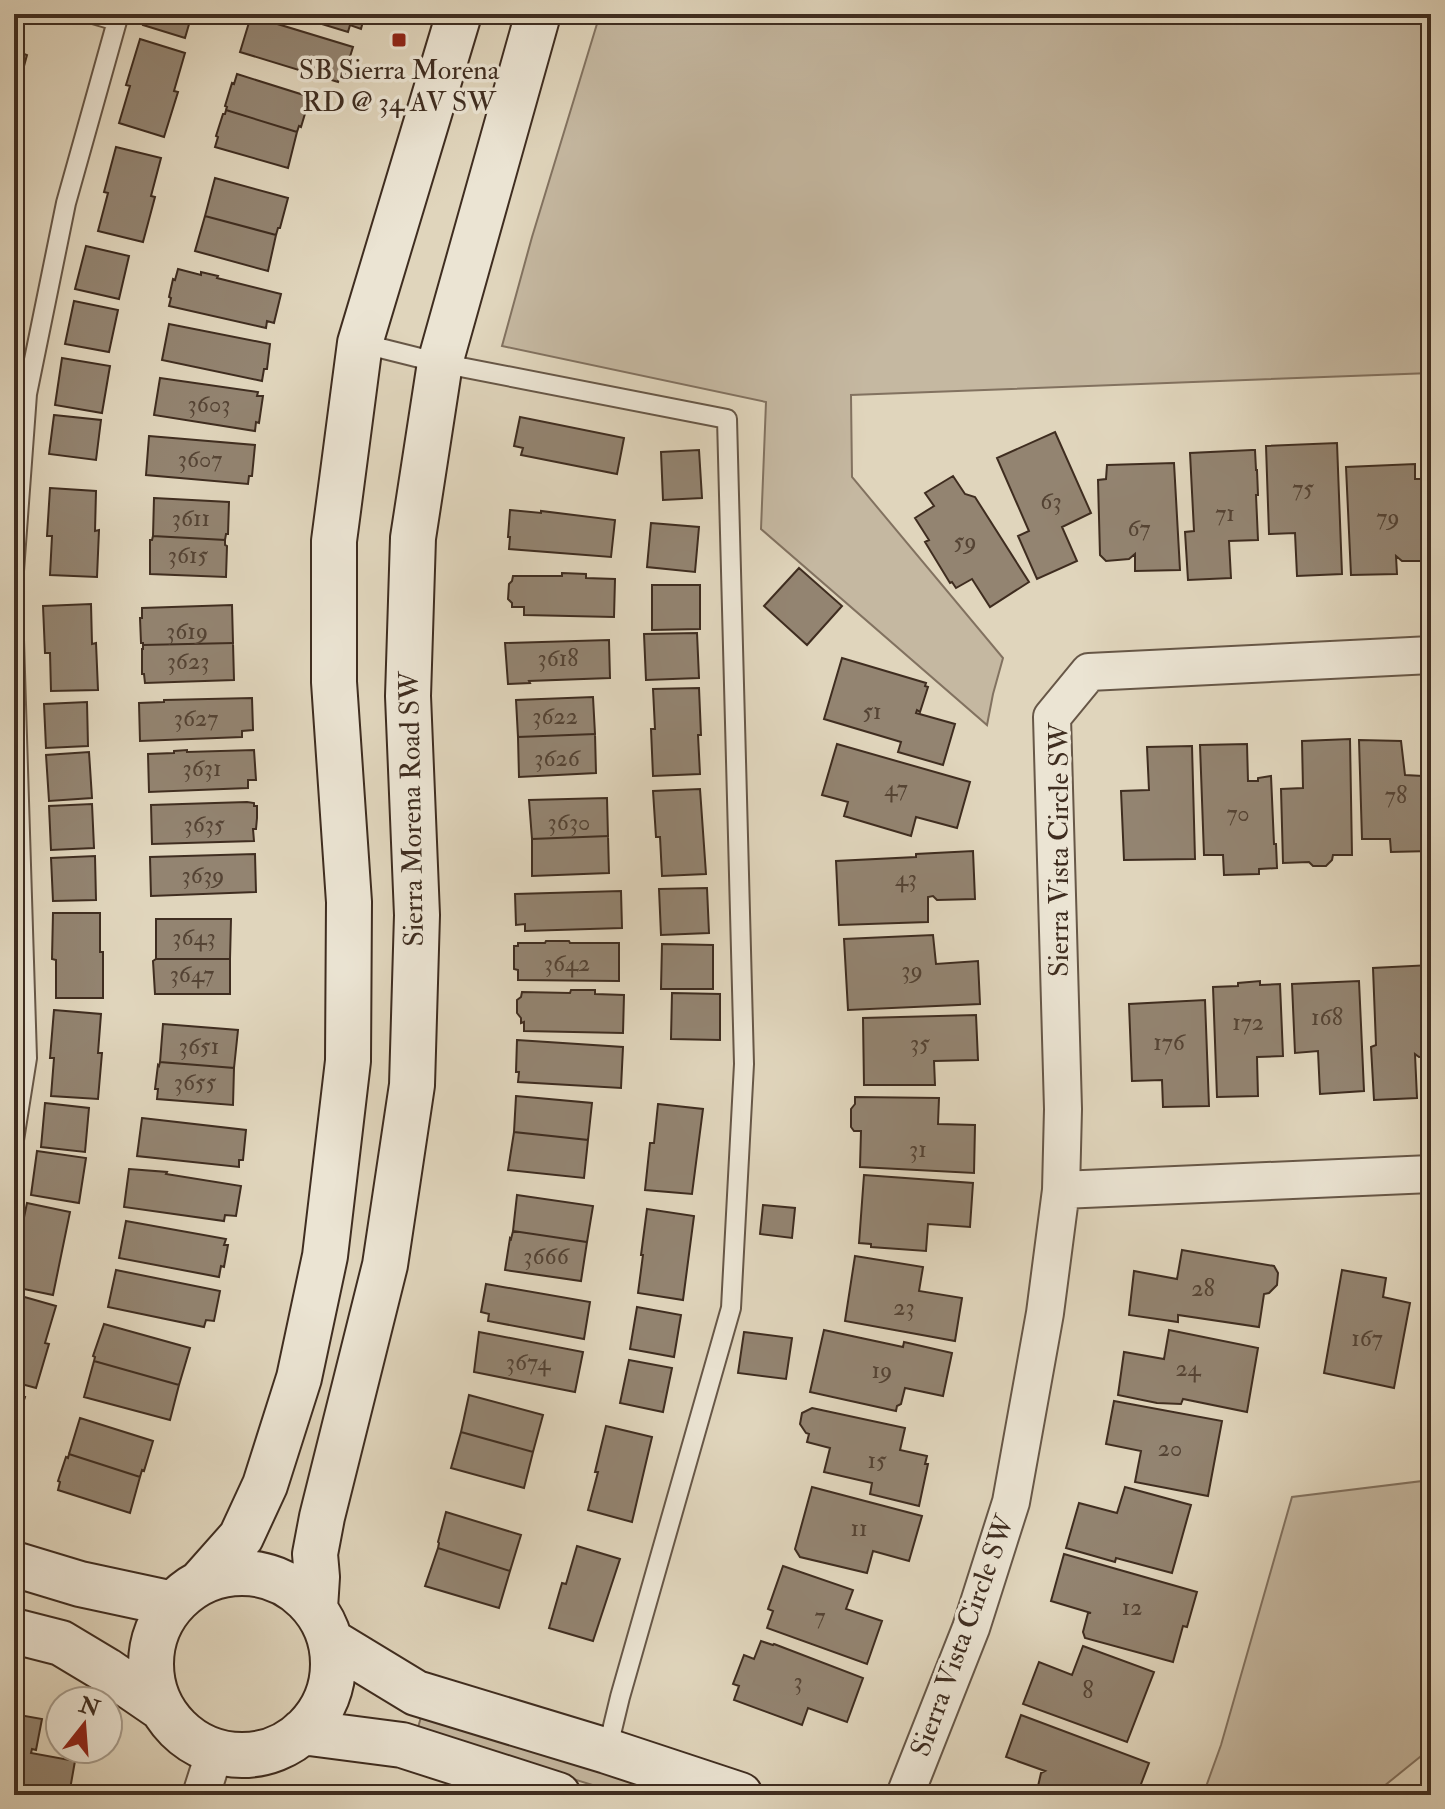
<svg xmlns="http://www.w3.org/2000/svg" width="1445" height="1809" viewBox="0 0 1445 1809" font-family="'IM FELL Double Pica',serif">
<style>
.green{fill:#c5b8a1;stroke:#827260;stroke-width:2}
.building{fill:#938471;stroke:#3f2d20;stroke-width:2}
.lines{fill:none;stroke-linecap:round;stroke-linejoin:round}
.lane-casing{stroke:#675747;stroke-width:22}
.street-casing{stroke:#675747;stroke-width:40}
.secondary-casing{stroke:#3f2d20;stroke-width:48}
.lane{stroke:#ebe4d3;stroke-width:18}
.street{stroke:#ebe4d3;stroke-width:36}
.secondary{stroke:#ebe4d3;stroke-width:44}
.poi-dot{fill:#8f2418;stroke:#ebe4d3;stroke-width:3}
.labels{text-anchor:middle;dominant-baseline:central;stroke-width:7;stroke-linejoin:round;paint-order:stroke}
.number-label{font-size:24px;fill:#544334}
.poi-label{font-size:28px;fill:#3f2d20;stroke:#ebe4d3}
.street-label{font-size:28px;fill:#3f2d20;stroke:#ebe4d3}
</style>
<rect width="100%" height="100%" fill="#e0d5bc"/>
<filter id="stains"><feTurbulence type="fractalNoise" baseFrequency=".0025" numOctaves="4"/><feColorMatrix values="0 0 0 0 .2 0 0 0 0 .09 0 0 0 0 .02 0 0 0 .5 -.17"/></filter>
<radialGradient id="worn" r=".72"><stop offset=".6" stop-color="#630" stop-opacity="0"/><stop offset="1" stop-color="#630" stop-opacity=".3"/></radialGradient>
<!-- green -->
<path class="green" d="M600 14H1431V373L851 395 852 477 1003 658 993 694 987 725 761 529 766 402 502 346 532 237Z
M1431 1480V1748L1373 1795H1203L1221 1745 1292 1497Z
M423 1710 693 1795H625L417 1731Z"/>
<!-- building -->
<path class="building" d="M146 14H192L185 38 143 25Z
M289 14H365L361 29 350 25 348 32Z
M251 16 353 47 344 76 340 75 338 82 240 52Z
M140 39 185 53 174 91 178 92 164 137 119 123 130 86 126 85Z
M14 50 27 55 15 99H14Z
M237 74 310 97 301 127 299 126 297 132 226 110 227 107 225 106 232 83 234 84Z
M226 110 297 132 288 168 215 147 218 137 216 136 223 114H225Z
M116 147 161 158 151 196 155 197 143 242 98 231 108 193 104 192Z
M215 178 288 198 280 228H278L276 235 205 216Z
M205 216 276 235 268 271 195 251Z
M86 246 129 256 119 299 75 289Z
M178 269 201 275V272L218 276 217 278 281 294 274 323 267 321 266 328 169 306 171 298 169 297 173 279 175 280Z
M74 301 118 310 109 352 65 344Z
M169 324 270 344 267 369H264L262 381 162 360Z
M62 358 110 366 102 413 55 405Z
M160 378 258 392 257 396H263L259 423 256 422 255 431 154 415Z
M54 415 101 420 96 460 49 454Z
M520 417 624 438 617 474 521 455 523 448 514 446Z
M1055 432 1091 513 1062 527 1077 561 1037 579 1018 536 1029 531 997 458Z
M149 436 255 445 252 476H249L248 484 146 475Z
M1337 443 1342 574 1297 576 1295 533 1269 534 1266 446Z
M699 450 702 498 663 500 661 452Z
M1252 450H1255L1256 470H1257L1258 495H1256L1258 540 1229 541 1231 578 1188 580 1185 532 1194 531 1190 453Z
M1174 463 1180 570 1135 571V554L1129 559 1106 561 1100 555 1098 480 1106 479 1107 465Z
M1415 464V479H1425L1430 554 1423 561H1402L1396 556 1397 574 1351 575 1346 467Z
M953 476 965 494 975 497 1029 582 990 607 972 579 956 588 952 582 950 583 925 542 929 540 915 518 934 506 925 493Z
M50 488 96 491 95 531 99 530 97 577 50 575 52 536H47Z
M154 498 229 502 228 534H226L225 540 153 536Z
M510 510 541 513V511L615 520 611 557 509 549 510 537H508Z
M651 523 699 527 695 572 647 567Z
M153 536 225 540V545L227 546 226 577 150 574V540H152Z
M799 568 842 606 807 645 764 606Z
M562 573 586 574V578L615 579 614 617 524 615V607H512V603L508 599 509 584 512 581 513 576H562Z
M652 585H700V629L652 630Z
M91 604 92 644 96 643 98 690 51 691 50 653H45L43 606Z
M232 605 233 643 143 645V643H141L140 618H142V608Z
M697 633 699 678 646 680 644 634Z
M609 640 610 678 529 681 530 683 508 684 505 643Z
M233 643 234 680 145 683 144 674H142V649H143V645Z
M842 658 926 683 925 686 928 687 920 712 917 710 916 713 955 724 943 765 898 752 901 742 824 719Z
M699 688 701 735H698L700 774 653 776 651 729H655L653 689Z
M593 697 595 734 518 737 516 700Z
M252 698 253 730 242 731V737L140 741 139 703 164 702V700Z
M87 702 88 746 46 748 44 704Z
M595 734 596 773 519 777 518 737Z
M1350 739 1352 855H1333L1332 860 1326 866H1313L1309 862 1283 863 1281 789 1303 788 1302 741Z
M1359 740 1401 741 1405 775 1423 776 1430 782 1431 851 1391 852 1390 839H1362Z
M837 744 970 782 957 828 916 817 911 836 844 816 848 802 822 795Z
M1247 744 1248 781H1258V778L1271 776 1274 844H1276L1277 868 1259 869V874L1224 875 1223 855H1204L1200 745Z
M1192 746 1195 859 1124 860 1121 791 1149 790 1147 747Z
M187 750V752L254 750 256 780H248V788L149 792 148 754 174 753V751Z
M89 752 92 798 49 801 46 755Z
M700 789 706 874 662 876 660 837H656L653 791Z
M607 798 608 836 532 839 529 800Z
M247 802 254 803V806H257V818L256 829H253L254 841 152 844 151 805Z
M92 804 94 848 51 850 49 806Z
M608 836 609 873 532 876V839Z
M973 851 975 899 937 900 933 896 928 897V922L839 925 836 861 916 857V854Z
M255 854 256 892 151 896 150 857Z
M95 856 96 900 53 901 51 858Z
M707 888 709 933 661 935 659 889Z
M621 891 622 928 525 931V924L516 925 515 894Z
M53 913H100V952H103V998H56V960L52 959Z
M156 919H231L230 959H156Z
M933 935 936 964 978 961 980 1004 848 1010 844 939Z
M546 941H569L570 943H619V981L518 980V970L514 969V946H518V943H545Z
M662 944 713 945V989H661Z
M156 959H230V994H155L153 961Z
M1431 965V1056L1419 1057 1415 1054 1417 1098 1374 1100 1371 1047 1376 1045 1373 968Z
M1260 981V985L1280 984 1283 1056 1257 1057 1258 1096 1217 1097 1213 987 1238 986V983Z
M1359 981 1364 1091 1320 1094 1318 1051 1295 1053 1292 984Z
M571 990H595V994L624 995 623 1033 524 1031V1022L521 1023V1018L517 1013V1000L521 997 522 992 570 993Z
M672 993 720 994V1040L671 1039Z
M1205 1000 1209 1106 1163 1107 1162 1080 1132 1081 1129 1004Z
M54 1010 101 1014 98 1053H102L98 1099 51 1096 54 1058H50Z
M976 1015 978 1060 934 1061 935 1085H864L863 1018Z
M163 1024 238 1030 234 1068 160 1062Z
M517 1040 623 1047 621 1088 518 1082 519 1072H516Z
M160 1062 234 1068 233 1105 157 1099 158 1089H155L158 1065 159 1066Z
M516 1096 592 1103 588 1140 514 1132Z
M855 1097 939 1098 938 1124 975 1125 974 1173 860 1167 861 1131H854L851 1127V1109L855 1104Z
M45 1103 89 1108 85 1152 41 1147Z
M658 1104 703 1109 692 1194 645 1190 650 1143H654Z
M142 1118 246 1130 243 1160H239V1167L137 1156Z
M514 1132 588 1140 584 1178 508 1170Z
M37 1151 86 1158 79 1203 31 1195Z
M129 1169 167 1172 166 1174 241 1186 236 1216 225 1215 224 1221 124 1207Z
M864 1175 973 1183 970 1227 928 1224 926 1251 871 1247V1244L859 1243Z
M517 1195 593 1206 587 1242 513 1231Z
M27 1203 70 1212 53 1295 14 1287V1265Z
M763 1205 795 1208 792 1238 760 1234Z
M647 1209 694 1216 683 1300 638 1293 643 1255H641Z
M126 1221 226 1239 224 1245H228L224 1267 221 1266 219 1277 119 1258Z
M513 1231 587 1242 581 1281 505 1270 510 1238 511 1239Z
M1182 1250 1274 1266 1278 1273 1277 1285 1269 1293 1264 1294 1259 1327 1178 1315V1322L1129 1315 1134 1271 1177 1279Z
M855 1256 923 1267 919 1291 962 1298 955 1341 845 1321Z
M116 1270 220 1291 214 1321 206 1320 204 1327 108 1307Z
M1342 1270 1386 1278 1383 1297 1410 1303 1394 1388 1324 1373Z
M486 1284 590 1302 584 1339 488 1321 489 1314 481 1312Z
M14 1294 56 1306 45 1343 49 1344 36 1388 14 1382Z
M637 1307 681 1315 674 1357 630 1349Z
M1423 1307H1431V1382H1427L1426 1348H1423Z
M104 1324 190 1348 179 1385 94 1361 95 1357 93 1356Z
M824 1330 903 1347 904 1342 952 1353 943 1396 905 1388 901 1404 897 1406 896 1411 810 1392Z
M1169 1330 1258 1348 1247 1412 1183 1399 1181 1404 1157 1403 1118 1395 1124 1352 1164 1359Z
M479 1332 583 1352 575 1392 474 1372Z
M744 1332 792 1338 786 1379 738 1373Z
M629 1360 672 1368 663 1412 620 1403Z
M94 1361 179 1385 170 1420 84 1397Z
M14 1394 25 1397 14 1432Z
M469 1395 543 1415 533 1452 461 1432Z
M1114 1401 1222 1421 1208 1496 1135 1482 1141 1451 1106 1444Z
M812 1408 905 1428 900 1450 927 1456 925 1464H928L919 1506 870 1494 872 1483 824 1472 830 1448 807 1442 809 1434 806 1433 800 1424 802 1413Z
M80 1418 153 1441 144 1471 142 1470 140 1477 69 1454Z
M606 1426 652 1437 632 1522 588 1510 598 1472H595Z
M461 1432 533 1452 524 1488 451 1468Z
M69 1454 140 1477 130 1513 58 1490 60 1482 58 1481 66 1457 68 1458Z
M812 1487 922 1516 909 1561 873 1551 867 1573 800 1557 795 1549Z
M1125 1487 1191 1505 1172 1573 1116 1558 1115 1562 1066 1548 1079 1503 1117 1513Z
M446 1512 521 1535 510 1571 438 1548 439 1543 438 1542Z
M577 1546 620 1559 593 1641 549 1628 562 1583 566 1584Z
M438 1548 510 1571 499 1608 425 1586Z
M1064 1554 1197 1592 1187 1627 1183 1626 1173 1662 1085 1638 1083 1632 1088 1613H1091L1051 1601Z
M783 1566 853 1590 846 1609 882 1621 867 1664 767 1628 773 1611 768 1609Z
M761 1641 773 1645 774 1644 863 1678 847 1722 808 1708 802 1725 734 1700 739 1686 733 1684 744 1655 754 1659Z
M1083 1646 1154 1672 1127 1742 1023 1704 1039 1662 1072 1675Z
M14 1710 19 1711V1715L42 1719 36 1750 32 1749 31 1753 75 1761 69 1795H15Z
M1021 1715 1149 1763 1138 1792 1135 1795H1036L1041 1773 1045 1771 1006 1757Z"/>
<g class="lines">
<defs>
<path id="lane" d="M93 14 117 21
M360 343 440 363 727 419 744 1064 731 1308 620 1697 607 1751
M14 571 27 394 66 203 119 14
M14 640 27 1058 14 1140"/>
<path id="street" d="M1061 1190 1431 1174
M201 1795 215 1751
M905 1795 971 1628 1011 1502 1045 1313 1061 1190 1063 1109 1052 717 1089 672 1431 655"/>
<path id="secondary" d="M14 1564 80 1584 173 1604
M151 1664a91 91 0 1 1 182 0a91 91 0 1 1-182 0Z
M202 1581 241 1537 265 1485 299 1378 325 1256 348 1061 349 902 334 682V541L360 343 459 14
M315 1608 317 1577 315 1554 322 1517 385 1265 412 1085 417 915 408 696 413 538 440 363 538 14
M14 1631 61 1643 106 1670 160 1707
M332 1642 416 1693 607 1751 740 1795
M302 1732 402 1745 558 1795"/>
</defs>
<!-- lane casing -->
<use href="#lane" class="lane-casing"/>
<!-- street casing -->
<use href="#street" class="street-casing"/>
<!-- secondary casing -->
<use href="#secondary" class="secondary-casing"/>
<!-- lane -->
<use href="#lane" class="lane"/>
<!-- street -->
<use href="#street" class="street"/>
<!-- secondary -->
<use href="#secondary" class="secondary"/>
</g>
<!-- markers -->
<rect class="poi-dot" x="391" y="32" width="16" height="16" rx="4"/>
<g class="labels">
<!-- number labels -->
<g class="number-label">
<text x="209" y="404">3603</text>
<text x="200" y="459">3607</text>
<text x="1303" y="488">75</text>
<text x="1051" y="501">63</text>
<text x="1225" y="513">71</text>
<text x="1388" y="517">79</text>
<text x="191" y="518">3611</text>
<text x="1139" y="528">67</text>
<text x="965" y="541">59</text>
<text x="188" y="555">3615</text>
<text x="187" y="631">3619</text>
<text x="558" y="658">3618</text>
<text x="188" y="661">3623</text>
<text x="872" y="711">51</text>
<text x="555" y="716">3622</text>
<text x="196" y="718">3627</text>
<text x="557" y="758">3626</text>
<text x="202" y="768">3631</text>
<text x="896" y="788">47</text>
<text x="1396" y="795">78</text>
<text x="1238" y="813">70</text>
<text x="569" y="822">3630</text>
<text x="204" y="824">3635</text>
<text x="203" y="875">3639</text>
<text x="906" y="878">43</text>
<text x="194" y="937">3643</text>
<text x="567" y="963">3642</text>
<text x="912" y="970">39</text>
<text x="192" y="974">3647</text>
<text x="1327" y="1017">168</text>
<text x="1248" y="1022">172</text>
<text x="1169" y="1042">176</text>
<text x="920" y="1043">35</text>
<text x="199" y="1046">3651</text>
<text x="195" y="1082">3655</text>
<text x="918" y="1149">31</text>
<text x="546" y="1256">3666</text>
<text x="1203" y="1288">28</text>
<text x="904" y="1307">23</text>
<text x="1367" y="1338">167</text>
<text x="528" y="1362">3674</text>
<text x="1188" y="1368">24</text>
<text x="882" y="1370">19</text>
<text x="1170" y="1448">20</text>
<text x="877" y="1460">15</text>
<text x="859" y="1528">11</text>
<text x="1132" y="1607">12</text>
<text x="820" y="1616">7</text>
<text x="798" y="1681">3</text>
<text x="1088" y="1690">8</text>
</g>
<!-- poi labels -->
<g class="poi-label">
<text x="399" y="70">SB Sierra Morena<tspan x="399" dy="32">RD @ 34 AV SW</tspan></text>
</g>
<!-- street labels -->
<g class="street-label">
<text transform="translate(412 809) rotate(-91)">Sierra Morena Road SW</text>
<text transform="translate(1059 850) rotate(-90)">Sierra Vista Circle SW</text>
<text transform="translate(963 1636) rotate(-70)">Sierra Vista Circle SW</text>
</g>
</g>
<!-- margin -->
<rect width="1445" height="1809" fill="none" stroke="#e0d5bc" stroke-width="48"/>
<rect x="16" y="16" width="1413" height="1777" fill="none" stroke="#3f2d20" stroke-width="4"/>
<rect x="24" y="24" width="1397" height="1761" fill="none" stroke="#3f2d20" stroke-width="2"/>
<!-- north arrow -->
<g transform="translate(84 1725) rotate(17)"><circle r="38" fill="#ebe4d3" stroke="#a69b8b" stroke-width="2"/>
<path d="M0-6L14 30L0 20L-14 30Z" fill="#8f2418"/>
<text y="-12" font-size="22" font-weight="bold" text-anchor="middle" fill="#3f2d20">N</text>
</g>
<rect width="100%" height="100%" filter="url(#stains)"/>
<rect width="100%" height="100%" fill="url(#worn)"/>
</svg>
